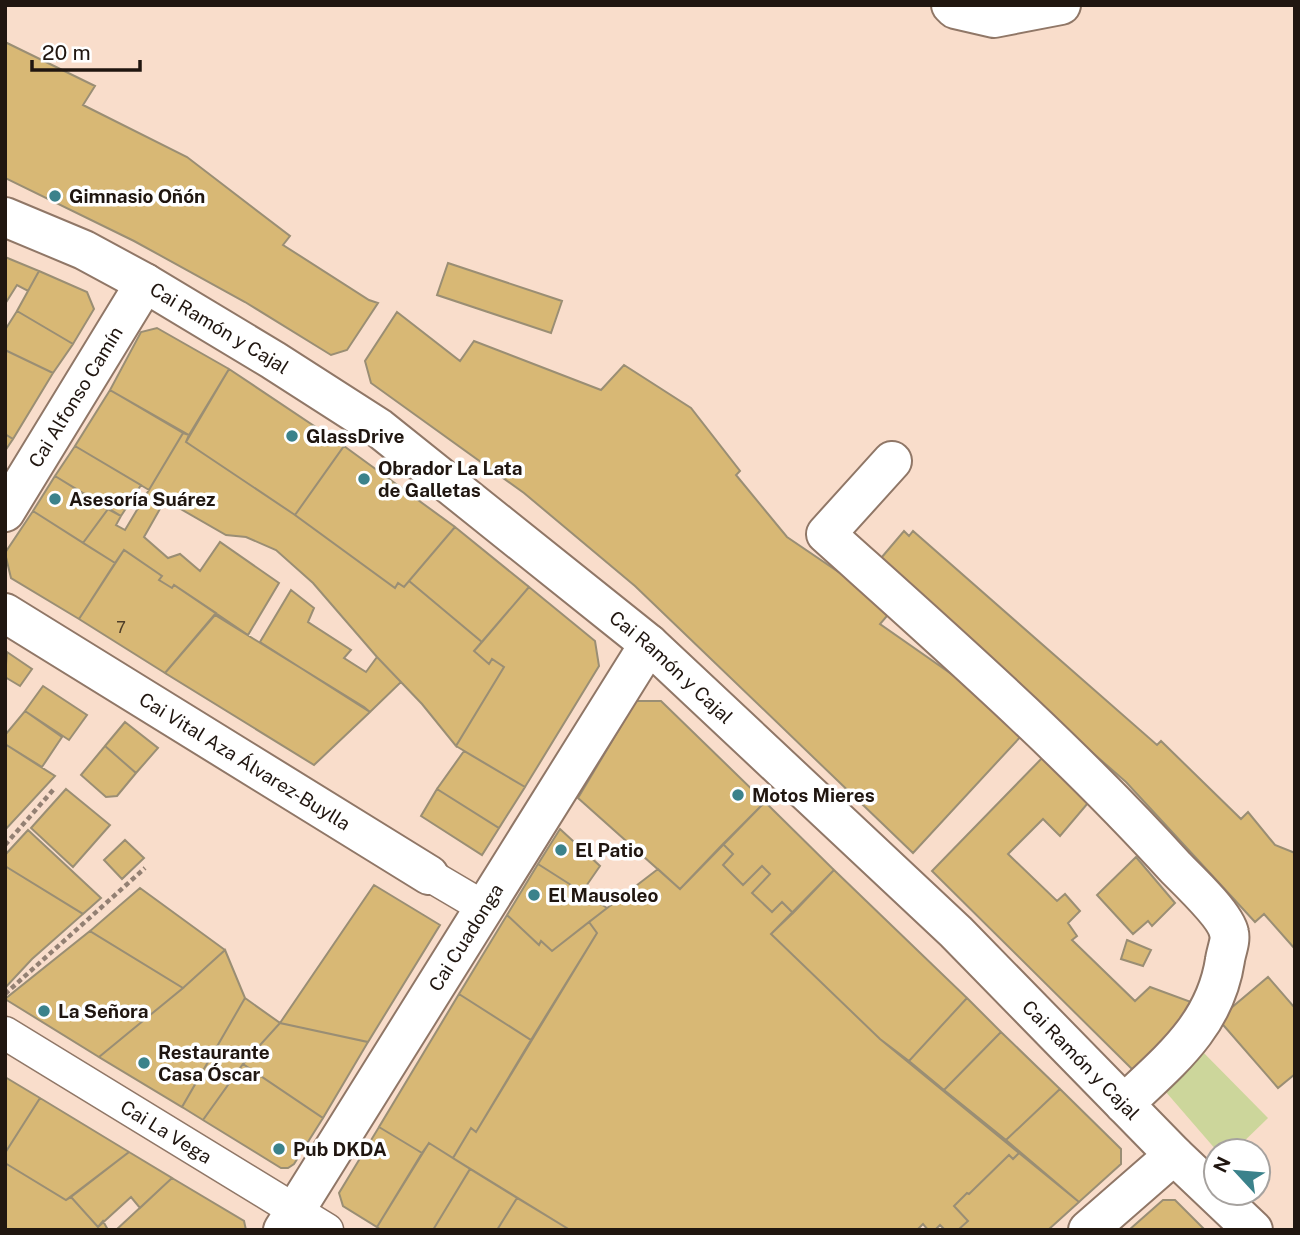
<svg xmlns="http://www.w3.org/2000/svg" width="1300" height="1235" viewBox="0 0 1300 1235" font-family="'Public Sans',sans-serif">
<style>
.green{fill:#ccd69b}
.building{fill:#d8b875;stroke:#9a8e74;stroke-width:2}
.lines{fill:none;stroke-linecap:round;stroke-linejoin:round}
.pedestrian-casing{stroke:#907767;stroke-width:35}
.minor-casing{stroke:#907767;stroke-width:42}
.tertiary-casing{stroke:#907767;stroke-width:42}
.path{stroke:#938073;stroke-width:4.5;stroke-dasharray:5 3.5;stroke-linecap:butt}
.pedestrian{stroke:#fff;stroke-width:32}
.minor{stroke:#fff;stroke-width:38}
.tertiary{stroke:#fff;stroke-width:38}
.poi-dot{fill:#3b828b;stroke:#fff;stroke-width:2.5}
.labels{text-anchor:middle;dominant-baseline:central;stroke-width:7;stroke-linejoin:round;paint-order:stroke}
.number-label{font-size:16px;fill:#4e3e29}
.poi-label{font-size:19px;font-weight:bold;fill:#201610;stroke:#fff;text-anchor:start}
.street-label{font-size:19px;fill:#201610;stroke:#fff}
</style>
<rect width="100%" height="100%" fill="#f9ddcb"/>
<!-- green -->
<path class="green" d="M1196 1045 1268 1118 1234 1151H1217L1159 1084Z"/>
<!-- building -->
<path class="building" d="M5 42 95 86 83 105 187 157 290 236 283 245 369 300 378 303 347 350 331 355 245 302 134 241 5 178Z
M5 257 39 271 28 291 17 285 5 304Z
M448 263 562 301 551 333 437 295Z
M39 271 87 292 94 309 73 344 17 311Z
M17 311 73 344 53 373 5 350V330Z
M397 312 460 361 474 341 601 390 624 365 691 408 740 471 736 475 787 537 893 609 880 624 990 701 1023 734 913 853 635 586 524 493 371 383 365 361Z
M157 328 229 369 189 435 110 390 141 332Z
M5 350 53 373 13 439 5 434Z
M229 369 344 446 295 515 186 442Z
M110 390 183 433 149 490 75 446Z
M183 433 189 435 186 442 295 515 395 588 398 583 404 587 409 581 482 642 474 651 489 664 492 659 504 667 456 746 422 704 377 657 313 583 276 550 246 537 226 535 165 500 144 537 168 558 180 554 200 571 220 542 279 583 248 635 174 585 172 588 159 580 162 576 124 550 115 563 83 543 108 509 121 516 116 525 125 530Z
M5 434 13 439 5 451Z
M75 446 141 485 121 516 55 476Z
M344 446 455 527 404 587 398 583 395 588 295 515Z
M55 476 108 509 83 543 33 511Z
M33 511 115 563 79 619 11 578 5 553Z
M455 527 529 587 482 642 409 581Z
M904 531 909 536 913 531 1157 745 1161 741 1241 819 1248 812 1275 845 1295 853V949L1264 914 1255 922 1126 782 876 564Z
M124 550 162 576 159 580 172 588 174 585 216 613 165 673 79 619Z
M529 587 595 641 599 666 525 787 456 746 504 667 492 659 489 664 474 651Z
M291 590 314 608 308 622 351 650 344 658 366 672 377 657 401 682 370 712 260 642Z
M215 615 364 707 370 712 314 765 165 673Z
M7 652 32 669 20 686 5 677Z
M43 686 87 715 69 740 25 711Z
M636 701H661L765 802 680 889 578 798Z
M25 711 62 737 42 767 5 744V735Z
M125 722 158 748 136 773 105 746Z
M5 744 55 776 5 830Z
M105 746 136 773 117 796 106 797 81 775Z
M464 751 525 787 499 828 437 789Z
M1045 755 1088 803 1060 836 1043 819 1008 854 1057 901 1065 894 1080 911 1068 923 1077 936 1072 940 1135 1001 1150 987 1191 1002 1177 1030 1136 1073 932 871Z
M66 789 110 825 73 867 31 828Z
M437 789 499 828 482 855 421 816Z
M765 802 834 870 793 913 782 902 772 912 752 893 770 874 762 866 743 885 723 865 733 854 723 844Z
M560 829 600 866 582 892 538 864Z
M28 830 101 898 83 914 5 866V855Z
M125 840 144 858 122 879 104 860Z
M723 844 733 854 723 865 743 885 762 866 770 874 752 893 772 912 782 902 793 913 771 934 880 1039 1019 1153 1013 1159 1009 1155 969 1194 967 1193 954 1206 968 1221 958 1230H945L940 1225 935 1230H928L923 1224 917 1230H570L453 1158 471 1128 476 1132 597 933 589 922 658 869 680 889Z
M1136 857 1175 903 1152 926 1148 921 1133 934 1097 895Z
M538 864 607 908 552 951 541 941 539 945 507 915Z
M5 866 83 914 32 959 5 988Z
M834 870 967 998 909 1061 880 1039 771 934Z
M374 885 440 925 368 1042 280 1023Z
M140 888 225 950 183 988 90 931Z
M507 915 539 945 541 941 552 951 589 922 597 933 531 1040 459 994Z
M90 931 183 988 99 1057 5 999Z
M1127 940 1151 950 1143 966 1121 959Z
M225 950 245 998 182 1107 99 1057 183 988Z
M1268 977 1295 1008V1074L1278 1088 1218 1019Z
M459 994 531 1040 476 1132 471 1128 453 1158 429 1143 422 1153 379 1127Z
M245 998 280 1023 243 1064 203 1120 182 1107Z
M967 998 1001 1032 944 1090 909 1061Z
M280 1023 368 1042 323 1118 243 1064Z
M1001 1032 1060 1089 1006 1140 944 1090Z
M243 1064 323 1118 294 1164 288 1168H281L203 1120Z
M5 1077 40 1098 5 1153Z
M1060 1089 1121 1149V1164L1079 1202 1006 1140Z
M40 1098 129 1152 66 1200 5 1163V1153Z
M379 1127 422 1153 377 1227 343 1206 339 1193Z
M429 1143 470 1169 433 1230H381L377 1227Z
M129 1152 172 1178 140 1208 131 1197 98 1227 71 1197Z
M1019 1153 1079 1202 1048 1230H958L968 1221 954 1206 967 1193 969 1194 1009 1155 1013 1159Z
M5 1163 66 1200 71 1197 98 1227 103 1221 108 1230H5Z
M470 1169 517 1198 497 1230H433Z
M172 1178 244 1221 246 1230H116Z
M517 1198 570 1230H497Z
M1163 1200H1175L1205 1230H1129Z"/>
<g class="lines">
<defs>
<g id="pedestrian">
<path d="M429 875 485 908"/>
<path id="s1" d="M5 1033 327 1230"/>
</g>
<g id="minor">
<path d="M951 5 955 9 994 18 1061 5"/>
<path d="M892 461 826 534C946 642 1067 748 1176 868 1189 881 1226 916 1229 933 1231 941 1226 952 1225 960 1215 1026 1169 1061 1124 1104"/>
<path id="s2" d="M5 512 145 283"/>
<path id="s3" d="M5 613 429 875"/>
<path id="s4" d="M283 1230 649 644"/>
<path d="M1088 1230 1174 1155"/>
</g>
<g id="tertiary">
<path id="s5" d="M5 217 84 250 145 283 273 360 379 428 649 644 956 932 1174 1155 1253 1230"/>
</g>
</defs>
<!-- pedestrian casing -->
<use href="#pedestrian" class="pedestrian-casing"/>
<!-- minor casing -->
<use href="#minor" class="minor-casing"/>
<!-- tertiary casing -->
<use href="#tertiary" class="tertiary-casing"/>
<!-- path -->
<path class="path" d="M5 845 54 789
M5 994 145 868"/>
<!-- pedestrian -->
<use href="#pedestrian" class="pedestrian"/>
<!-- minor -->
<use href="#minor" class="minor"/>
<!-- tertiary -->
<use href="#tertiary" class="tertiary"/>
</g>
<!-- markers -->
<g class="poi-dot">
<circle cx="55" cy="196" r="7"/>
<circle cx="292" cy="436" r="7"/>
<circle cx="364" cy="479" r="7"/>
<circle cx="55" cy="499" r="7"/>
<circle cx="738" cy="795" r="7"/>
<circle cx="561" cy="850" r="7"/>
<circle cx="534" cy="895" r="7"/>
<circle cx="44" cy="1011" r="7"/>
<circle cx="144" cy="1063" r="7"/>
<circle cx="279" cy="1149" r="7"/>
</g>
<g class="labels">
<!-- number labels -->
<g class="number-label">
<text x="121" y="627">7</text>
</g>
<!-- poi labels -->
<g class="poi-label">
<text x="69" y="196">Gimnasio Oñón</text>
<text x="306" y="436">GlassDrive</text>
<text x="378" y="468">Obrador La Lata<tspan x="378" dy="22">de Galletas</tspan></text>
<text x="69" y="499">Asesoría Suárez</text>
<text x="752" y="795">Motos Mieres</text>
<text x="575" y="850">El Patio</text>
<text x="548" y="895">El Mausoleo</text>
<text x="58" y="1011">La Señora</text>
<text x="158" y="1052">Restaurante<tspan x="158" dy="22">Casa Óscar</tspan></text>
<text x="293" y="1149">Pub DKDA</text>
</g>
<!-- street labels -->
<g class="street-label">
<text stroke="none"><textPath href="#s5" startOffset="242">Cai Ramón y Cajal</textPath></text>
<text stroke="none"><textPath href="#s2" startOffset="135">Cai Alfonso Camín</textPath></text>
<text stroke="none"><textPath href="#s5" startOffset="808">Cai Ramón y Cajal</textPath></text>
<text stroke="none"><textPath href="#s3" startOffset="282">Cai Vital Aza Álvarez-Buylla</textPath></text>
<text stroke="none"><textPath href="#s4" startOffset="345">Cai Cuadonga</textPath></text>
<text stroke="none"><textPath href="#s5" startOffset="1376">Cai Ramón y Cajal</textPath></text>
<text stroke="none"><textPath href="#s1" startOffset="189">Cai La Vega</textPath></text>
</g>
</g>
<!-- border -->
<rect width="1300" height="1235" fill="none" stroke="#201610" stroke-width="14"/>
<!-- north arrow -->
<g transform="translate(1237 1172) rotate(296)"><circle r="33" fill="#ffffff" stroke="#a6a29f" stroke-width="2"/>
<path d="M0-5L12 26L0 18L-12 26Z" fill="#3b828b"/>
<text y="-10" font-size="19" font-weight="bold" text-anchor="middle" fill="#201610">N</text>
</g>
<!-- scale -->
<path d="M32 60v10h108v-10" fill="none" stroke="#201610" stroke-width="3.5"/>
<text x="42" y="60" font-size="21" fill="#201610" stroke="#ffffff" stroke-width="5" paint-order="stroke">20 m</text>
</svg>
